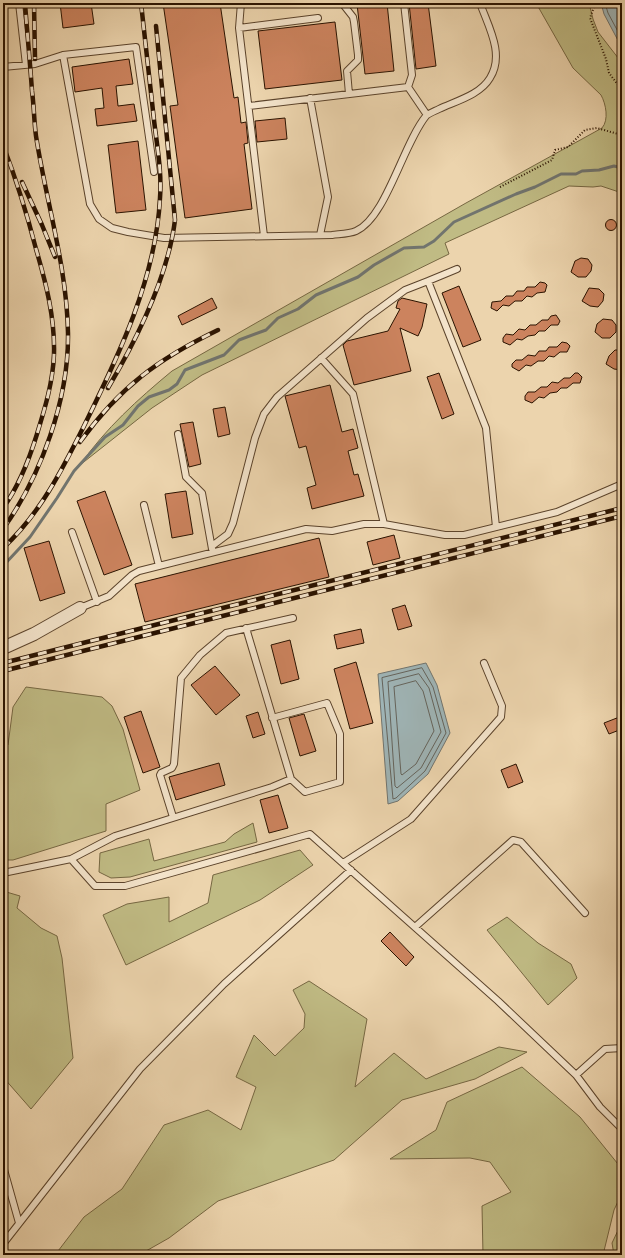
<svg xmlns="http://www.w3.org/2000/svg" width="625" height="1258" viewBox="0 0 625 1258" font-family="'EB Garamond',serif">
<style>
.green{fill:#c0bb84;stroke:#766742}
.water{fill:#9fb5b7;stroke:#71746e}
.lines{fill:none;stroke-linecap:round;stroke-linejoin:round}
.shore{stroke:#65645c;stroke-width:1}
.stream{stroke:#71746e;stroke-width:3}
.building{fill:#cc835e;stroke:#2b1300}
.service-casing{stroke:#5b432b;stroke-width:8}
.minor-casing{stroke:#5b432b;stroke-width:14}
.path{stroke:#2b1300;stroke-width:2;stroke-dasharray:1 2;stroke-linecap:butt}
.service{stroke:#f3e3ca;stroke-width:6}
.minor{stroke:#f3e3ca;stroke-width:12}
.rail-casing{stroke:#2b1300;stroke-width:4.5}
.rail{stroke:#f3e3ca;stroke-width:3;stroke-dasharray:9;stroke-linecap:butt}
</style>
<rect width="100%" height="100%" fill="#ecd4ad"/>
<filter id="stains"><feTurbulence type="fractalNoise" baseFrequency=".005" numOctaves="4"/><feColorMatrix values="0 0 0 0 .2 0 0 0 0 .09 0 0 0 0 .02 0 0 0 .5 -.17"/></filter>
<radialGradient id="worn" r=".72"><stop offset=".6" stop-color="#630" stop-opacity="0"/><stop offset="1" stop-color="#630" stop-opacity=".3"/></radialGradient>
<!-- green -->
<path class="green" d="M536 3H589L593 19 598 32 622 63V193L601 186 593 187 569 186 445 243 449 254 202 375 152 408 80 465C106 428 137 400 172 371L466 203 602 128C609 120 606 104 601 95L573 68Z
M26 687 102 697 112 706 123 729 140 790 106 804V831L13 860H3V743L8 745 13 707Z
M253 823 257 842 130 877 111 878 99 872 100 853 149 839 154 861 225 842 234 834Z
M300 850 313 865 260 900 126 965 103 915 127 904 169 897V922L208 903 213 875Z
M3 891 20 896 17 908 41 928 57 936 62 958 73 1058 31 1109 3 1077Z
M507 917 538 943 571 964 577 978 548 1005 487 930Z
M309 981 367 1019 355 1087 394 1053 426 1079 499 1047 527 1052 475 1079 402 1100 334 1160 218 1201 169 1238 139 1255H55L84 1217 122 1189 164 1125 208 1110 241 1130 256 1087 236 1077 254 1035 275 1056 304 1028 305 1014 293 990Z
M522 1067 580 1117 622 1169V1193L614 1210 603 1255H483L482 1206 511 1192 490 1162 470 1158 390 1159 436 1130 447 1102Z
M622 1222V1255H614L612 1243Z"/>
<!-- water -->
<path class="water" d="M601 3H622V48L604 14Z
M426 663 437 685 450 733 428 774 398 801 388 804 378 674Z"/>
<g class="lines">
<!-- shore -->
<path class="shore" d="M605 3 608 13 622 39
M422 668 433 687 446 733 425 771 396 798 393 799 382 678Z
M419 674 429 688 441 732 421 768 397 788 395 786 388 682Z
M416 681 423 691 434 731 416 764 402 775 401 774 394 687Z"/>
<!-- stream -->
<path class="stream" d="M3 566 30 537 57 498 74 471 105 437 123 425 138 406 149 397 169 390 177 384 185 370 224 355 239 340 266 330 278 318 298 309 316 295 358 277 374 265 404 248 424 247 434 241 454 222 516 194 535 187 561 174H576L582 171 599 170 614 166 622 168"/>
</g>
<!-- building -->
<path class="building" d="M60 3H91L94 24 63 28Z
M163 3H220L234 98 238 97 241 123 246 122 248 143 244 144 252 209 185 218 170 106 178 105Z
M366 3H387L394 71 365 74 357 4Z
M409 3H428L436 66 416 69Z
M335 22 342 80 265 89 258 31Z
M129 59 133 84 116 86 118 106 134 104 137 121 97 126 95 109 104 108 102 88 75 92 72 67Z
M285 118 287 139 257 142 255 121Z
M138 141 146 210 116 213 108 145Z
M605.5 225a5.5 5.5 0 1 1 11 0a5.5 5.5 0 1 1-11 0Z
M581 258 588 259 592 265 591 271 586 277H578L571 272 575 261Z
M540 282 545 283 547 285 545 292 537 293 532 297 527 296 522 301H515L509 306 503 305 497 311 491 308 492 302 501 301 506 296H513L517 291H524L527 287H535Z
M459 286 481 340 463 347 442 293Z
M589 288 599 289 604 294 603 301 598 307 590 306 582 301Z
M212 298 217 308 182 325 178 316Z
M402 298 427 304 422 327 418 336 400 328 411 371 354 385 343 345 347 341 388 331 400 309 396 308 398 301Z
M556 315 560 321 558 325H551L545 331H539L535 335 528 336 522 340 517 339 510 345 503 342V338L506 334 513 335 519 329 525 330 530 325H536L542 320H548L551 316Z
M603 319 612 320 616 325V332L610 338H602L595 332 597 324Z
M562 342 567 343 570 346 567 352H560L554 357 549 356 544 361H538L531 366 526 365 519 371 512 367V364L516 360H522L528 355 535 356 539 351H546L549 347H557Z
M615 350H622V370L614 369 606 364 609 356Z
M439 373 454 414 442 419 427 377Z
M575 373H578L582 377 580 383H573L567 388H561L557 392 550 393 544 398 539 397 532 403 525 400V396L528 392H535L541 387H547L552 382 558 383 564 378H570Z
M330 385 342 432 353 429 358 448 348 451 354 475 358 474 364 496 312 509 307 488 316 485 306 446 299 448 285 396Z
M225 407 230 434 218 437 213 409Z
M193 422 201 464 189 467 180 424Z
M105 491 132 565 104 575 77 501Z
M186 491 193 534 172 538 165 494Z
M394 535 400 558 373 565 367 542Z
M319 538 329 577 145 622 135 584Z
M49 541 65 593 40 601 24 548Z
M405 605 412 626 398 630 392 609Z
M361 629 364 643 337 649 334 635Z
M290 640 299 679 281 684 271 645Z
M356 662 373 723 350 729 334 669Z
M215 666 240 695 216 715 191 685Z
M141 711 160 767 143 773 124 717Z
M258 712 265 734 253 738 246 716Z
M304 714 316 751 300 756 289 718Z
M622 716V729L609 734 604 723Z
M219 763 225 785 176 800 169 777Z
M516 764 523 782 508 788 501 770Z
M278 795 288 828 269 833 260 800Z
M390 932 414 957 406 966 381 941Z"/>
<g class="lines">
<defs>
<path id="service" d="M19 3 26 65
M241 3 239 28 264 236
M342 3 353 17 354 22 358 55V60L347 71 349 94
M404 3 412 75 408 87
M239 28 318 18
M63 55 90 204 99 219 112 228 128 232 164 238 332 235C339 234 349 234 356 231 386 218 403 144 426 116 429 113 435 111 439 109 456 101 480 95 490 78 505 54 488 26 480 3
M3 67 35 64 63 55 136 47 154 172
M310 98 328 197 320 235
M249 106 408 87 427 115
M428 281 457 269
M321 358 353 394 384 524
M178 434 186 477 202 493 212 549
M144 505 159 566
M72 532 97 602
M212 546 228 534 233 523 255 438 264 414 277 397 367 318 405 290 428 281 486 428 496 527
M80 608 109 596 132 575 139 571 306 529 332 531 364 524H384L445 535H464L557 512 622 484
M246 628 291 779 305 792 340 782V734L327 703 272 718
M173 817 160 775 161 773 172 768 174 764 181 678 200 655 226 633 293 618
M71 859 95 886H125L310 834 498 1001 576 1075 600 1107 622 1129
M343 863 411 819 501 717 502 706 484 663
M3 873 71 859 115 836 272 787 291 779
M415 927 513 840 521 842 585 913
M576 1075 605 1049 622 1048
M3 1166 19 1223
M3 1244 140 1069 224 984 351 870"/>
<path id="minor" d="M3 648 34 634 80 608"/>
</defs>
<!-- service casing -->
<use href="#service" class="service-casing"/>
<!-- minor casing -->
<use href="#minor" class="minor-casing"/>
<!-- path -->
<path class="path" d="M586 3 594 7 590 18 606 59 609 73 622 90
M500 187 552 160 555 150 568 147 585 130 597 128 618 134 622 133"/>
<!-- service -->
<use href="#service" class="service"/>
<!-- minor -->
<use href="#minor" class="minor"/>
<defs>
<path id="rail" d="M34 3 35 59
M3 145C16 179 27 214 36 249 46 283 55 318 54 354 53 382 45 408 37 434 29 460 19 486 3 508
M22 182 42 225 55 257
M108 388C137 339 168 276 175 220L156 26
M80 442C120 387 158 359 218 330
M3 529C41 476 69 399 68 333 67 267 46 201 36 136 34 121 34 106 32 91 30 61 27 32 25 3
M3 548C40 514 62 470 84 426 119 355 156 278 160 198 162 172 157 146 154 120 150 81 145 42 141 3
M3 663 622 508
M3 671 622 516"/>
</defs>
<!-- rail casing -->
<use href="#rail" class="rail-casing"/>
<!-- rail -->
<use href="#rail" class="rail"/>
</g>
<!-- margin -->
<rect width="625" height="1258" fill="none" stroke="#ecd4ad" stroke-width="16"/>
<rect x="4" y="4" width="617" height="1250" fill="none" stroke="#2b1300" stroke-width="2"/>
<rect x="8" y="8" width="609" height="1242" fill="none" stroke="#2b1300"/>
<rect width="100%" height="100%" filter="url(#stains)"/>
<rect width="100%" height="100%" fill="url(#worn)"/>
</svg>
